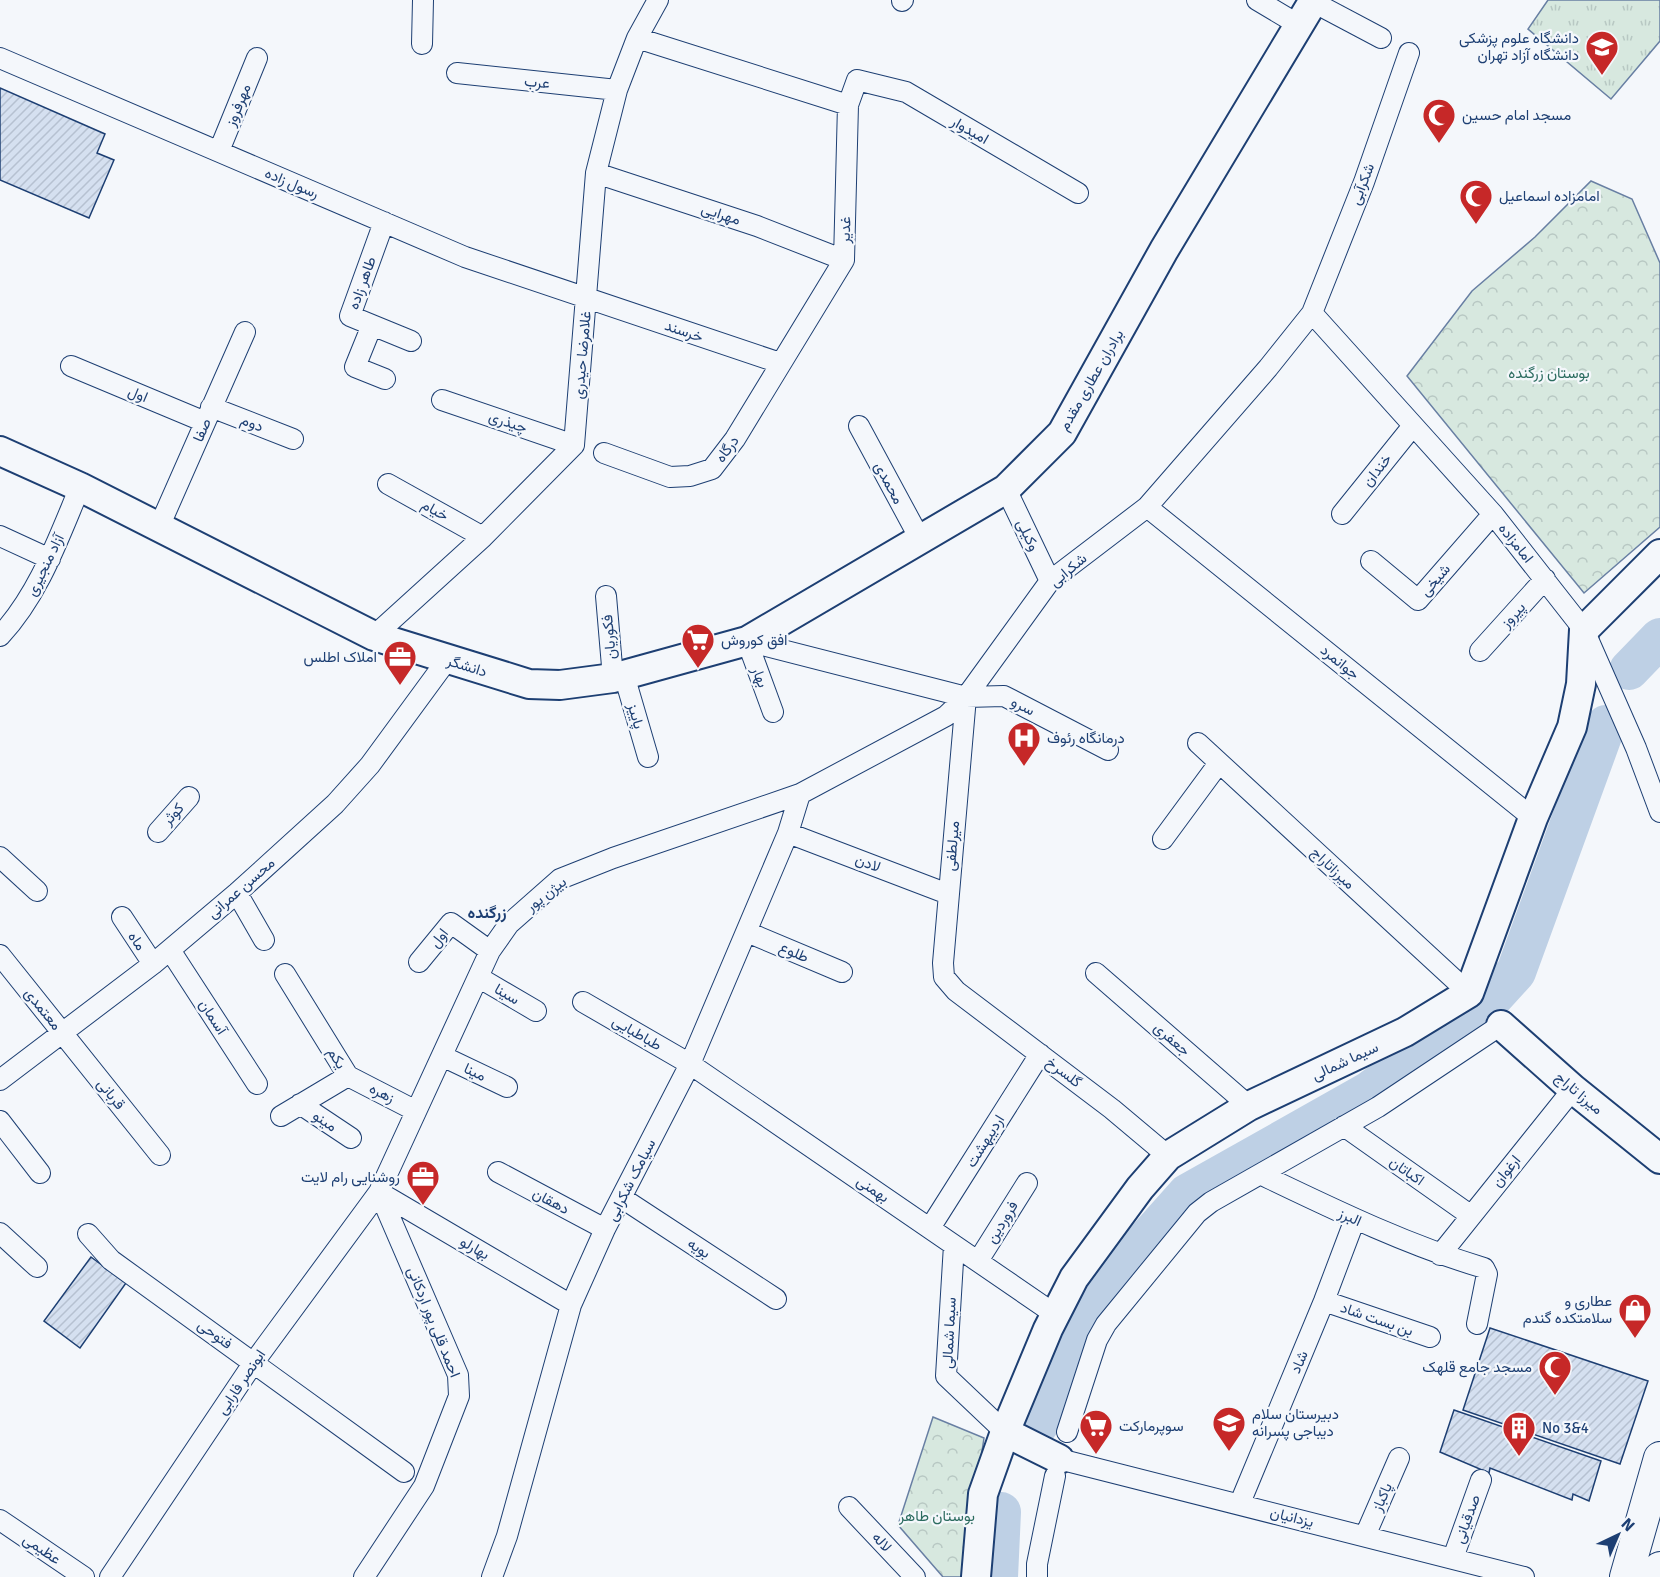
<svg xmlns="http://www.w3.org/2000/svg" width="1660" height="1577" viewBox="0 0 1660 1577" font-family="Signika,Vazirmatn,sans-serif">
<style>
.grass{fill:url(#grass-tufts);stroke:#687fa3;stroke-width:1.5}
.park{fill:url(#park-crowns);stroke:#687fa3;stroke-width:1.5}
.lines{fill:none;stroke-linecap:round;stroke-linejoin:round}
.river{stroke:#bed0e5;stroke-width:40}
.building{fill:url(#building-hatch);stroke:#1d3f73;stroke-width:1.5}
.street-casing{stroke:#1d3f73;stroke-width:22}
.secondary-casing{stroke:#1d3f73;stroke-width:32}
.primary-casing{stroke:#1d3f73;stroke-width:34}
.street{stroke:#f4f7fb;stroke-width:20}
.secondary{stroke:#f4f7fb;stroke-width:28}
.primary{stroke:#f4f7fb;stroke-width:32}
.labels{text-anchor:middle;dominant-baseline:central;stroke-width:4.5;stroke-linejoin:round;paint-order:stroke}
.poi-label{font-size:15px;fill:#1d3f73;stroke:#f4f7fb;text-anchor:start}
.street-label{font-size:15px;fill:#1d3f73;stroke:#f4f7fb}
.park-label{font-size:15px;fill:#2c6c60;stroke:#f4f7fb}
.neighbourhood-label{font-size:16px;font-weight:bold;fill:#1d3f73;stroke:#f4f7fb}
</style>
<defs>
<pattern id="grass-tufts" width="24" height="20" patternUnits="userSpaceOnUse" patternTransform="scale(1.5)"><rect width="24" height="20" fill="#d7e8df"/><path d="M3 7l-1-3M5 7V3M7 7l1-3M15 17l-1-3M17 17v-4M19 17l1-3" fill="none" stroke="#b8c8c3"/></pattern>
<pattern id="park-crowns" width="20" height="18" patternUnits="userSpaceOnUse" patternTransform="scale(1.5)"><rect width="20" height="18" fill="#d7e8df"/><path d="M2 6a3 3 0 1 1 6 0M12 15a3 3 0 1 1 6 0" fill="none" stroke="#b8c8c3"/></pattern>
<pattern id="building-hatch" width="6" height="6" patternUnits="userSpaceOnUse" patternTransform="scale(1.5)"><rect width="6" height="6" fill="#d5e0f0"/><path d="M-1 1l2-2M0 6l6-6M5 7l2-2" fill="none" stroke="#b6c1d1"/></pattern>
</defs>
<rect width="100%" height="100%" fill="#f4f7fb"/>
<!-- grass -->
<path class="grass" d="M1548 0H1660V41L1611 99 1528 29Z"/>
<!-- park -->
<path class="park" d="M1591 181 1632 199 1660 263V527L1584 593 1407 376 1472 291 1535 237Z
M933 1417 984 1438 963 1577H943L898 1525Z"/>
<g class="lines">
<!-- river -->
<path class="river" d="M1629 670 1660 638
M1039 1424 1081 1313 1187 1194 1368 1092 1486 1005 1516 972 1606 725
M998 1577 1001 1512"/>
</g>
<!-- building -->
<path class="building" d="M0 88 105 134 97 153 114 160 89 218 0 180Z
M91 1257 126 1283 80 1348 44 1321Z
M1490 1328 1648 1381 1620 1464 1463 1410Z
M1454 1410 1601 1461 1589 1501 1573 1494 1572 1500 1490 1468 1489 1473 1440 1452Z"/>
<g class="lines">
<defs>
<path id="street" d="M1257 0 1299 25
M902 1 903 0
M1313 2 1381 38
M637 38 848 105
M422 44 423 0
M0 58 465 257 780 363
M457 73 617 90
M219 151 257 58
M596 173 757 226 844 260
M384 222 350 316 411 341
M1312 313 1493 514 1584 630 1636 748 1660 812
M372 325 355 367 385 379
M71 366 205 422
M442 400 574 445
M211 407 293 439
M859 426 920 539
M604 453 670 477 690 476 712 469 735 439 844 260 848 105 857 80 906 92 1078 193
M388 484 483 537
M1006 489 1050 581
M1147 507 1533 818
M1342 514 1412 427
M159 527 245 332
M0 536 50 559
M1371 561 1418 600 1493 514
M606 596 613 678
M0 636C39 594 58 539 80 487
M374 636 483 537 574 445 596 173 617 90 637 38 658 0
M747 641 966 697 1004 696 1108 750
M747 641 773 712
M1480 651 1545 579
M624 675 648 757
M966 697 943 963 944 977 956 991 1112 1109 1168 1156
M1198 743 1469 993
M158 832 189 797
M788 833 948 894
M1163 839 1219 763
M0 857 37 891
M237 893 264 940
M122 917 153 964
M747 932 842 972
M170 950 257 1084
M0 955 160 1155
M419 962 451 923 490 951
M1096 973 1249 1106
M285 974 348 1076
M478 977 536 1011
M583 1002 690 1064 1056 1315
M442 1056 507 1087
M348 1076 416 1111
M0 1080 153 964 237 893 335 804 370 765 447 660
M300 1104 351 1138
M281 1116 348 1076
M0 1121 40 1173
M1344 1126 1470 1215
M498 1172 605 1229
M1262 1175C1335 1210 1407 1245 1484 1268L1487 1274 1477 1324
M379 1192 571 1305
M622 1198 776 1299
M930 1228 1040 1054
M0 1233 37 1267
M88 1234 111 1260 404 1472
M954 1245 946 1376 1005 1432
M1440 1255 1573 1089
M978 1261 1027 1183
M1324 1301 1430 1337
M1067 1432 1097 1340 1106 1324 1197 1213 1211 1202 1378 1107 1501 1025
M1059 1459 1524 1577
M1240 1503 1324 1301 1355 1219
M849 1507 915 1577
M0 1520 84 1577
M1365 1536 1399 1458
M1453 1558 1481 1480
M110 1577 254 1362 379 1192 490 951 509 924 560 879 613 858 800 794 946 716 966 697 1050 581 1147 507 1268 368 1312 313 1364 182 1409 53
M364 1577 424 1486 459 1396 458 1375 379 1192
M492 1577 507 1536 571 1305 605 1229 690 1064 788 833 800 794
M1037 1577V1564L1055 1476"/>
<path id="secondary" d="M0 451 80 487 374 636 529 684 560 685 613 678 747 641 1006 489 1062 433 1164 250 1314 0
M1501 1025 1573 1089 1660 1159
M1005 1432 1059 1459
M976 1577 983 1494 1005 1432 1048 1329 1074 1278 1140 1188 1168 1156 1249 1106 1405 1032 1469 993 1533 818 1572 727 1581 684 1584 630 1660 554"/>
<path id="primary" d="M1626 1577 1660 1458
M1658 1577 1660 1568"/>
</defs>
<!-- street casing -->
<use href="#street" class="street-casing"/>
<!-- secondary casing -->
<use href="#secondary" class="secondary-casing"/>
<!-- primary casing -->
<use href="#primary" class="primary-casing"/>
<!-- street -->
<use href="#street" class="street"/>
<!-- secondary -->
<use href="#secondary" class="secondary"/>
<!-- primary -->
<use href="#primary" class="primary"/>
</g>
<!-- icons -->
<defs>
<symbol id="university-pin" viewBox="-11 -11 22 30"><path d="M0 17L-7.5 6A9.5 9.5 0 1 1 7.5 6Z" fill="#c62828" stroke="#f4f7fb"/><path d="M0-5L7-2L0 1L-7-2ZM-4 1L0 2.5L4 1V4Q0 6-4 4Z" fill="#fff"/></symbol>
<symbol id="mosque-pin" viewBox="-11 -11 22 30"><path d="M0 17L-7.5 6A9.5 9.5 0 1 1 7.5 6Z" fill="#c62828" stroke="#f4f7fb"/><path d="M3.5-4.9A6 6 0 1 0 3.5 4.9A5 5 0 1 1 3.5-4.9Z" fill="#fff"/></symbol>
<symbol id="supermarket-pin" viewBox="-11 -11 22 30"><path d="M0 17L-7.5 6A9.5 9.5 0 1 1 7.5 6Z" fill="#c62828" stroke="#f4f7fb"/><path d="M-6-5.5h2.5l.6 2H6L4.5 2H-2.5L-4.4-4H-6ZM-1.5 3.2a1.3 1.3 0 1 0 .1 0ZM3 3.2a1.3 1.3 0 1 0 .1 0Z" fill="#fff"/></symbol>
<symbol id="office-pin" viewBox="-11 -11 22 30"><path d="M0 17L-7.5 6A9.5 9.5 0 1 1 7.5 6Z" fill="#c62828" stroke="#f4f7fb"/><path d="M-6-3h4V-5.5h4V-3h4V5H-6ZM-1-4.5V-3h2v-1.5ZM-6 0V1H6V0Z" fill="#fff"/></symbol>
<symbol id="hospital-pin" viewBox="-11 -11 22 30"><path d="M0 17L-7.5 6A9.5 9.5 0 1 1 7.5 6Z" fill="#c62828" stroke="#f4f7fb"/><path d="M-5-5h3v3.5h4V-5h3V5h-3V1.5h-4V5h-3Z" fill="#fff"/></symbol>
<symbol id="shop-pin" viewBox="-11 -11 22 30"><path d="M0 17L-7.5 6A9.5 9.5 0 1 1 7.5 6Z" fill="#c62828" stroke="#f4f7fb"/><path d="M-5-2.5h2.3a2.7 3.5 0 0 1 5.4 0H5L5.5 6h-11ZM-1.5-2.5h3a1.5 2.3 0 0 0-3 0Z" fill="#fff"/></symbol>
<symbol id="school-pin" viewBox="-11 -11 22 30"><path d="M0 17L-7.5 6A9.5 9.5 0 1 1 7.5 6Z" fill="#c62828" stroke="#f4f7fb"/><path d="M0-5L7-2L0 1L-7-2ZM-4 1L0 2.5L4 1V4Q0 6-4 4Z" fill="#fff"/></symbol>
<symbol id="building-pin" viewBox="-11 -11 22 30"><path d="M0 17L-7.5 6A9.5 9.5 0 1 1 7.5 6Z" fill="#c62828" stroke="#f4f7fb"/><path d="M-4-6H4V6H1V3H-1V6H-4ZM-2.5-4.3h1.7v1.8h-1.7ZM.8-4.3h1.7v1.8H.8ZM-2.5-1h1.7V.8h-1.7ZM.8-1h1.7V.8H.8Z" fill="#fff"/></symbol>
</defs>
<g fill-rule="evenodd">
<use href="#university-pin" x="1583" y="28" width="38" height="52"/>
<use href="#mosque-pin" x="1420" y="96" width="38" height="52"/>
<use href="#mosque-pin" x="1457" y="177" width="38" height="52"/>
<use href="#supermarket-pin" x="679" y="621" width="38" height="52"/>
<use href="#office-pin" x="381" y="638" width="38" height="52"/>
<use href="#hospital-pin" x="1005" y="719" width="38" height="52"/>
<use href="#office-pin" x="404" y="1158" width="38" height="52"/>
<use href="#shop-pin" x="1616" y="1291" width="38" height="52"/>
<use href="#mosque-pin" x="1536" y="1348" width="38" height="52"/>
<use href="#school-pin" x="1210" y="1404" width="38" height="52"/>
<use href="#supermarket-pin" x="1077" y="1407" width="38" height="52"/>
<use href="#building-pin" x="1500" y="1409" width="38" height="52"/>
</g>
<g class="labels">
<!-- poi labels -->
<g class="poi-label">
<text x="1579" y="38" text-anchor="end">دانشگاه علوم پزشکی<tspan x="1579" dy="17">دانشگاه آزاد تهران</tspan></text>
<text x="1462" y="115">مسجد امام حسین</text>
<text x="1499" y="196">امامزاده اسماعیل</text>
<text x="721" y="640">افق کوروش</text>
<text x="377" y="657" text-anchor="end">املاک اطلس</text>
<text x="1047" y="738">درمانگاه رئوف</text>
<text x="400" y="1177" text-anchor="end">روشنایی رام لایت</text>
<text x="1612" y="1301" text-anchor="end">عطاری و<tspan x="1612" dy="17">سلامتکده گندم</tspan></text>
<text x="1532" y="1367" text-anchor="end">مسجد جامع قلهک</text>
<text x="1252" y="1414">دبیرستان سلام<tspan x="1252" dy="17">دیباجی پسرانه</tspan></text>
<text x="1119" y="1426">سوپرمارکت</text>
<text x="1542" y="1428">No 3&amp;4</text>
</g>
<!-- street labels -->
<g class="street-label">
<text transform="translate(537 82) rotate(6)">عرب</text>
<text transform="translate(238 105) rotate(-68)">مهرفروز</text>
<text transform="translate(970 130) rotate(30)">امیدوار</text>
<text transform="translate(292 183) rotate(23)">رسول زاده</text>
<text transform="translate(1362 184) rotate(-69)">شکرآبی</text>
<text transform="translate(721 214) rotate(18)">مهرایی</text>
<text transform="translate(845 230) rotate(-88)">غدیر</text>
<text transform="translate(362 283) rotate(-70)">طاهر زاده</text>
<text transform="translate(684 331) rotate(19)">خرسند</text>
<text transform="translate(582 355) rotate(-85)">غلامرضا حیدری</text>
<text transform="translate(1091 380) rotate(-60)">برادران عطاری مقدم</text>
<text transform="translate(138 394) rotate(23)">اول</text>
<text transform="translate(508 422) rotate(19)">چیذری</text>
<text transform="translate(252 423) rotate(21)">دوم</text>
<text transform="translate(202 430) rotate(-66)">صفا</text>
<text transform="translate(727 449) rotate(-53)">درگاه</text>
<text transform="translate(1377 470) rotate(-51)">خندان</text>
<text transform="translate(889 483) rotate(62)">محمدی</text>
<text transform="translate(435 510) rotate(29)">خیام</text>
<text transform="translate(1028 535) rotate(64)">وکیلی</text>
<text transform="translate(1516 543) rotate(51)">امامزاده</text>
<text transform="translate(45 565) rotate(-64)">آزاد منجیری</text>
<text transform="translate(1068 570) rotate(-40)">شکرابی</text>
<text transform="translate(1435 580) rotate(-49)">شیخی</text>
<text transform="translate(1513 615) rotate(-48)">پیروز</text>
<text transform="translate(609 637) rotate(-95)">فکوریان</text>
<text transform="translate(1340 662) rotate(39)">جوانمرد</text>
<text transform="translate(467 666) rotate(17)">دانشگر</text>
<text transform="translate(760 677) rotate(69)">بهار</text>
<text transform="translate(1023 706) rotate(27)">سرو</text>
<text transform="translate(636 716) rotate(74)">پاییز</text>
<text transform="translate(173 814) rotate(-48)">کوثر</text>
<text transform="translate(952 846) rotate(-85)">میرلطفی</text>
<text transform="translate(868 863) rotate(21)">لادن</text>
<text transform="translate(1333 868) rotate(43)">میرزاتاراج</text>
<text transform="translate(241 888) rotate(-41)">محسن عمرانی</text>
<text transform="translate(546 894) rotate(-38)">بیژن پور</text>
<text transform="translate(439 938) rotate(-52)">اول</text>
<text transform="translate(137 941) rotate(56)">ماه</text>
<text transform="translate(794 952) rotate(23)">طلوع</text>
<text transform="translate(507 994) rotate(30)">سینا</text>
<text transform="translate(43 1009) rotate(51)">معتمدی</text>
<text transform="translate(213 1017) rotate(57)">آسمان</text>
<text transform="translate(637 1033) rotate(30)">طباطبایی</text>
<text transform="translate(1172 1039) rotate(41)">جعفری</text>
<text transform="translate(337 1058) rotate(58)">یکم</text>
<text transform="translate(1345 1061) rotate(-25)">سیما شمالی</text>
<text transform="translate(475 1072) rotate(25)">مینا</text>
<text transform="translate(1064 1072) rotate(37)">گلسرخ</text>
<text transform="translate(382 1093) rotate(27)">زهره</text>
<text transform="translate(1579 1093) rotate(40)">میرزا تاراج</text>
<text transform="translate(111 1094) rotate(51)">قربانی</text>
<text transform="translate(325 1121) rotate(34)">مینو</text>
<text transform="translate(985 1141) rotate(-58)">اردیبهشت</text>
<text transform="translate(1407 1171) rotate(35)">اکباتان</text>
<text transform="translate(1506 1171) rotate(-51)">ارغوان</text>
<text transform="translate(631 1180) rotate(-63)">سیامک شکرابی</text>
<text transform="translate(873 1189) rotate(34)">بهمنی</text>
<text transform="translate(551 1201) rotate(28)">دهقان</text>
<text transform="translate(1350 1217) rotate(24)">البرز</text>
<text transform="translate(1002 1222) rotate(-58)">فروردین</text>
<text transform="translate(475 1248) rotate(30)">بهارلو</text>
<text transform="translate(699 1248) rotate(33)">بویه</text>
<text transform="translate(1377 1319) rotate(19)">بن بست شاد</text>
<text transform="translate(434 1322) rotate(68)">احمد قلی پور اردکانی</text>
<text transform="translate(949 1333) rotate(-87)">سیما شمالی</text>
<text transform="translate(215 1334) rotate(36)">فتوحی</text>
<text transform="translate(1299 1362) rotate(-67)">شاد</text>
<text transform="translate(241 1382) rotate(-56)">ابونصر فارابی</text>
<text transform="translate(1382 1497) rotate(-67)">پاکباز</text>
<text transform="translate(1292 1517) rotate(14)">یزدانیان</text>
<text transform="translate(1467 1519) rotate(-70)">صدقیانی</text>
<text transform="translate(882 1542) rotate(47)">لاله</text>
<text transform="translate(42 1549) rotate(34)">عظیمی</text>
</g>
<!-- park labels -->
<g class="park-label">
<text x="1549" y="373">بوستان زرگنده</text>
<text x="937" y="1516">بوستان طاهر</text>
</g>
<!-- neighbourhood labels -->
<g class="neighbourhood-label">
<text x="487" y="913">زرگنده</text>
</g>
</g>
<!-- north arrow -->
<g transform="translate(1618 1535) rotate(44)" stroke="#f4f7fb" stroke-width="4.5" paint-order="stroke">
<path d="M0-4.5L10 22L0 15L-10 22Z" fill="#1d3f73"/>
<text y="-9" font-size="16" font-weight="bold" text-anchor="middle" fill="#1d3f73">N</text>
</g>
</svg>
